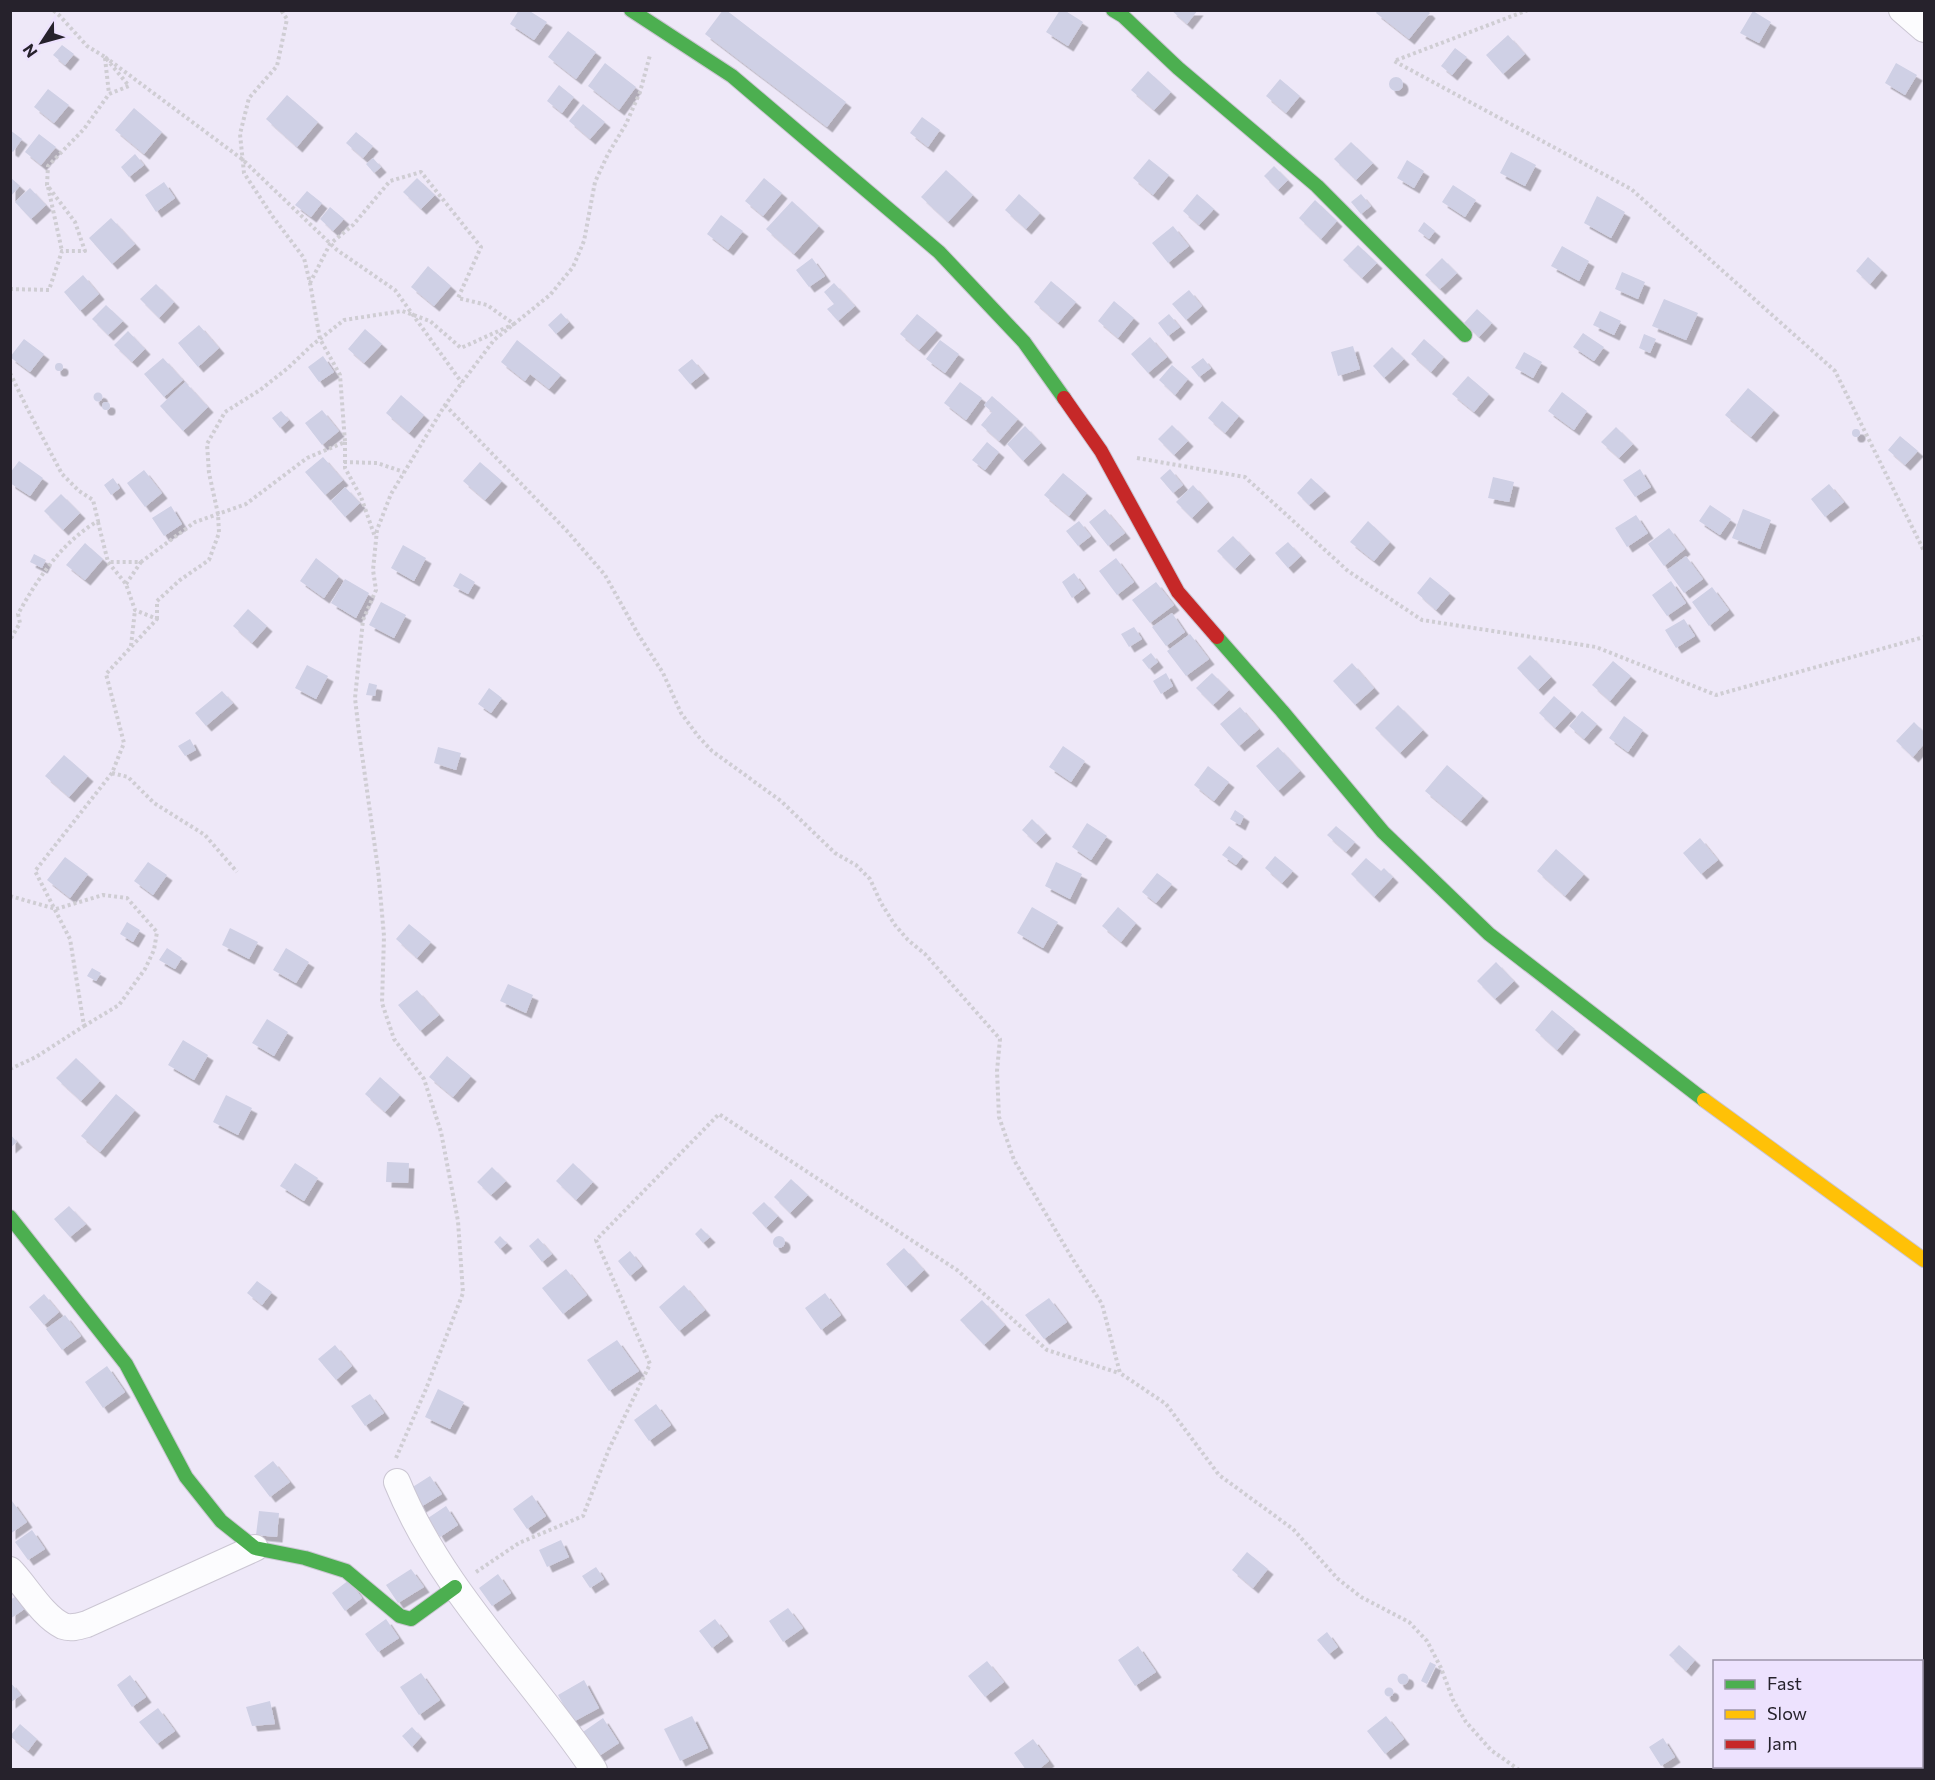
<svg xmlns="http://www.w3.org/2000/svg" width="1935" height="1780" viewBox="0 0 1935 1780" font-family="Commissioner,sans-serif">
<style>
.building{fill:#cfd0e5;filter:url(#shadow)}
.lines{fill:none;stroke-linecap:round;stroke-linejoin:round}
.street-casing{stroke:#cbc6d3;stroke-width:28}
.fast-casing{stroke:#cbc6d3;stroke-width:16}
.slow-casing{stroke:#cbc6d3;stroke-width:16}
.jam-casing{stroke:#cbc6d3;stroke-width:16}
.path{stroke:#cfcdd3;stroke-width:4;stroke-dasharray:3 3;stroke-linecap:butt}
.street{stroke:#fcfcfe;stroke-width:26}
.fast{stroke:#4caf50;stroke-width:14}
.slow{stroke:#ffc107;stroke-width:14}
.jam{stroke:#c62828;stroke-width:14}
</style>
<defs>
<filter id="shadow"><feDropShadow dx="5.5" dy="5.5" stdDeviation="0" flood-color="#0004"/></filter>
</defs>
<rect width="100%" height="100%" fill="#eee8f8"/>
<!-- building -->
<path class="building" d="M519 10H528L547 22 534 40 510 24Z
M723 10H726L846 102 827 127 705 34Z
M1060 10H1064L1083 22 1068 46 1046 32Z
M1171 10H1198L1187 24Z
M1378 10H1427L1430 13 1409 39 1376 13Z
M1753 11 1771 22 1759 43 1740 33Z
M568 31 596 52 576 79 548 57Z
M1508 35 1525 54 1503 74 1486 55Z
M62 45 74 54 65 65 53 55Z
M1455 48 1467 57 1452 75 1441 66Z
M605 63 636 87 619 110 588 86Z
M1896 63 1917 75 1905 95 1885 83Z
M1148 71 1171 92 1154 110 1131 90Z
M1389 84a7 7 0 1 1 14 0a7 7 0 1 1-14 0Z
M1280 79 1300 96 1286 113 1266 96Z
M559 85 574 97 562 113 547 101Z
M48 89 69 105 54 123 34 107Z
M287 95 318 122 297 147 266 119Z
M583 104 605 122 590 139 569 121Z
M134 108 162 132 144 154 115 130Z
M922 117 940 130 928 147 910 133Z
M10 130 22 139 13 152 10 150Z
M356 132 373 146 363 158 346 143Z
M39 134 56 147 41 165 25 152Z
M1351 142 1373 163 1356 180 1334 159Z
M1511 152 1536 165 1525 186 1500 173Z
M135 154 144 165 129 177 121 167Z
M373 158 381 167 374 173 366 164Z
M1149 159 1169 175 1153 195 1133 178Z
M1407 160 1424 171 1414 188 1397 178Z
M1274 166 1288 180 1278 190 1264 176Z
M946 170 973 195 948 222 921 197Z
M10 177 20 186 10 197Z
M417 178 435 195 421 209 403 192Z
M764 178 782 193 763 216 745 201Z
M164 182 175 198 156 212 145 195Z
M1453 185 1476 200 1465 217 1442 202Z
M30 188 46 205 31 219 15 202Z
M307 191 322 203 311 217 295 205Z
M1019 194 1040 213 1026 229 1005 210Z
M1197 194 1214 209 1199 225 1183 211Z
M1361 194 1371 206 1361 214 1351 202Z
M1597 196 1625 212 1611 238 1584 223Z
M1315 200 1337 221 1321 239 1299 218Z
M792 201 819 226 794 254 766 229Z
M330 207 344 219 333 231 320 219Z
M721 215 743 231 728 250 707 234Z
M111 218 135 244 112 264 89 238Z
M1424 222 1435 231 1429 239 1418 231Z
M1173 226 1189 246 1168 263 1152 243Z
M1358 245 1377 263 1362 278 1343 260Z
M1562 246 1589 261 1579 281 1551 266Z
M1868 257 1882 270 1870 284 1856 271Z
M812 258 825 276 809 287 796 270Z
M1442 258 1457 273 1440 289 1425 275Z
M428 266 451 286 434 306 411 287Z
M1622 272 1645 282 1638 299 1615 289Z
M83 275 99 294 80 311 64 292Z
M1051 281 1076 302 1058 323 1034 302Z
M834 283 855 306 838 321 827 309 834 304 824 292Z
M156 284 174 302 159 318 140 299Z
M1189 290 1202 306 1186 320 1172 304Z
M1664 299 1698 313 1686 340 1652 326Z
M1114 301 1134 318 1118 338 1098 321Z
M106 305 123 321 108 335 92 319Z
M1477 309 1492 323 1479 337 1464 323Z
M1600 311 1621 321 1614 335 1593 325Z
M561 313 569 322 556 334 548 325Z
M917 314 937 330 919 350 900 334Z
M1169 314 1180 327 1168 336 1158 323Z
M199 325 219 348 198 367 178 343Z
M365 329 382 344 364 363 348 349Z
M128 331 145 349 132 362 114 345Z
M1583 333 1604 347 1594 361 1573 347Z
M1644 334 1656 339 1650 353 1639 348Z
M1150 337 1167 357 1148 373 1131 354Z
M24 339 44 354 30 372 10 357Z
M1424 339 1444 357 1431 372 1411 354Z
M517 340 561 375 549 389 530 374 525 381 501 362Z
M940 340 959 354 945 373 926 359Z
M1353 346 1360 369 1338 376 1331 352Z
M1392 347 1404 359 1384 378 1373 366Z
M1524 352 1542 362 1533 378 1515 368Z
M323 356 334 372 319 382 308 367Z
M163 358 183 380 164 397 144 374Z
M1203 358 1211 368 1199 377 1191 367Z
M692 359 704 373 690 384 678 370Z
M55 367a4 4 0 1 1 8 0a4 4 0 1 1-8 0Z
M1172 365 1188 379 1175 395 1159 380Z
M1468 376 1489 394 1474 412 1452 394Z
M185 382 208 407 183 431 160 406Z
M960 382 982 398 966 420 944 403Z
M1748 388 1774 410 1751 437 1725 415Z
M1562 392 1587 411 1574 430 1548 411Z
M93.5 397a4.5 4.5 0 1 1 9 0a4.5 4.5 0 1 1-9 0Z
M401 395 424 415 409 433 386 413Z
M992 396 1018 419 999 441 981 425 992 412 984 405Z
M1222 401 1239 416 1225 433 1208 418Z
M102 406a4 4 0 1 1 8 0a4 4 0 1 1-8 0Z
M322 410 339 431 322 445 305 423Z
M281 411 289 420 280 428 272 418Z
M1172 425 1188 441 1174 455 1158 439Z
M1025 426 1041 443 1023 461 1007 444Z
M1616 427 1633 444 1619 458 1601 442Z
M1852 433a4 4 0 1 1 8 0a4 4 0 1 1-8 0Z
M1900 436 1918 451 1905 465 1888 450Z
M987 442 999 452 985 470 972 460Z
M323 457 343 480 325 495 305 472Z
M19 461 43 478 30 496 10 483V473Z
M480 462 502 481 485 500 463 481Z
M1170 469 1183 485 1173 493 1160 478Z
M1640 469 1651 487 1635 497 1623 480Z
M144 470 162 493 145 507 127 483Z
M1063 473 1087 493 1069 516 1044 495Z
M1493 477 1514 482 1509 502 1488 498Z
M113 478 120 488 111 495 104 485Z
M1311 478 1325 491 1309 505 1297 493Z
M1829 484 1844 502 1825 517 1811 499Z
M1193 485 1208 502 1192 518 1176 502Z
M345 487 360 503 345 517 331 501Z
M61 494 80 513 63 530 44 511Z
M1710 505 1731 519 1720 535 1699 521Z
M171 506 182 524 164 536 152 518Z
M1105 509 1125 533 1108 546 1089 522Z
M1743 509 1771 520 1760 549 1732 538Z
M1636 515 1648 533 1627 547 1615 528Z
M1079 521 1091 536 1078 546 1066 531Z
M1368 521 1390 542 1374 561 1350 542Z
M1669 528 1685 549 1664 566 1648 544Z
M1233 536 1250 554 1235 569 1217 551Z
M1288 542 1301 556 1288 568 1275 553Z
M85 543 103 559 85 580 66 565Z
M403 545 426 558 414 581 391 568Z
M34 554 46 560 42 568 30 562Z
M1686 556 1703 579 1684 593 1667 570Z
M316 558 339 576 324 598 300 581Z
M1116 558 1134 582 1117 595 1099 571Z
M460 573 475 582 468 594 453 586Z
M1074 573 1085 588 1072 598 1062 582Z
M1430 577 1450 593 1436 610 1417 593Z
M345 579 369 593 356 618 331 603Z
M1671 581 1686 603 1667 616 1652 595Z
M1156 582 1174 605 1150 623 1132 600Z
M1712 587 1729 610 1709 626 1692 602Z
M381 602 406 615 394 638 369 625Z
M248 609 267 626 252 643 233 626Z
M1172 613 1185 632 1166 646 1152 627Z
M1684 619 1695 636 1676 648 1665 630Z
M1134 627 1142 639 1129 647 1121 634Z
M1190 634 1209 659 1186 676 1167 651Z
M1151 653 1158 662 1149 669 1142 660Z
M1530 655 1551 677 1538 690 1517 668Z
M1613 661 1631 676 1610 701 1592 685Z
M1352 663 1374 688 1355 705 1333 681Z
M307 665 328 676 316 699 295 688Z
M1166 673 1173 686 1161 694 1153 681Z
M1212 673 1229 690 1213 705 1196 688Z
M369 683 377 685 375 696 366 695Z
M489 688 502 698 491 713 478 704Z
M222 691 233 703 206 726 195 713Z
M1554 696 1571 711 1555 728 1539 713Z
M1398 705 1423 730 1400 753 1375 728Z
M1240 707 1259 729 1239 746 1220 724Z
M1582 711 1597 724 1584 739 1569 726Z
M1624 716 1643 730 1628 752 1609 738Z
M1914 722 1924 732V744L1913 757 1896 741Z
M190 739 196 750 185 756 178 746Z
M1063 746 1085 761 1071 782 1049 767Z
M438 747 461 753 456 770 434 763Z
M1278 747 1300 771 1278 791 1256 766Z
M64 755 88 776 69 797 45 776Z
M1447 765 1483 796 1461 821 1425 791Z
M1208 766 1229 782 1214 801 1194 785Z
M1235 810 1244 816 1240 825 1230 819Z
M1032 819 1046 833 1036 843 1022 830Z
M1087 823 1107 836 1091 860 1072 847Z
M1336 826 1355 842 1346 852 1327 835Z
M1700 838 1718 860 1701 874 1683 853Z
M1229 846 1243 856 1236 865 1222 855Z
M1556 849 1584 874 1565 896 1537 871Z
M1275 856 1293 871 1282 883 1265 868Z
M65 857 88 874 70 898 47 880Z
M1366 858 1381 871 1384 868 1393 877 1374 897 1351 874Z
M148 862 167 875 153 895 134 881Z
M1056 862 1082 874 1070 899 1045 886Z
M1157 873 1172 884 1156 903 1142 892Z
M1032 907 1058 922 1043 948 1017 933Z
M1118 907 1136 923 1121 942 1102 926Z
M127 922 140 930 133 942 120 934Z
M409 924 431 942 417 958 396 939Z
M230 928 258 942 249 959 222 945Z
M167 948 182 958 175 969 159 960Z
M286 948 309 962 296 983 273 970Z
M1496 962 1514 981 1495 999 1477 981Z
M92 968 101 973 96 981 87 976Z
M508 984 533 995 526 1013 500 1001Z
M417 990 439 1015 420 1031 398 1005Z
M1552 1010 1575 1029 1557 1050 1535 1030Z
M267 1019 288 1032 274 1056 252 1043Z
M183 1040 208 1055 194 1080 168 1065Z
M447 1056 471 1076 453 1097 429 1077Z
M76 1058 100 1081 81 1101 56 1078Z
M380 1077 400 1095 385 1112 365 1094Z
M116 1094 135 1110 100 1152 81 1136Z
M226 1095 252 1108 238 1135 213 1122Z
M10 1134 17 1142 10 1148Z
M387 1162 409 1163 408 1183 386 1182Z
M295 1163 318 1178 304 1201 280 1186Z
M573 1163 593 1182 576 1200 556 1181Z
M492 1167 506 1181 491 1195 477 1182Z
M791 1179 808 1195 790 1213 774 1197Z
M764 1202 778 1216 766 1228 752 1213Z
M69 1206 86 1224 70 1237 54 1219Z
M701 1228 710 1237 703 1243 695 1234Z
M773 1242a6 6 0 1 1 12 0a6 6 0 1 1-12 0Z
M500 1236 507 1243 500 1249 494 1242Z
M538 1238 552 1254 542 1262 529 1246Z
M904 1248 924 1270 906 1287 886 1264Z
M630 1251 642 1266 630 1276 618 1261Z
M566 1269 587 1295 563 1314 542 1288Z
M257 1281 272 1292 262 1305 247 1293Z
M684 1285 705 1310 679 1331 659 1307Z
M825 1293 841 1315 821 1330 805 1308Z
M44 1294 59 1312 44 1325 29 1307Z
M1049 1298 1067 1322 1044 1339 1025 1315Z
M982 1300 1005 1325 984 1345 960 1320Z
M65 1315 81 1336 62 1350 46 1329Z
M617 1340 639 1371 609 1391 587 1360Z
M335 1345 352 1366 336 1380 318 1359Z
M107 1366 125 1392 103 1408 85 1382Z
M438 1389 464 1402 450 1429 425 1417Z
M370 1394 384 1413 365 1426 351 1406Z
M656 1404 671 1425 649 1441 634 1420Z
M273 1461 290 1482 270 1497 254 1476Z
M430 1476 442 1494 419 1508 408 1490Z
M532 1495 546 1516 527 1529 513 1509Z
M12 1501 27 1522 10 1534V1503Z
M446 1506 458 1525 440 1537 428 1518Z
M259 1511 279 1513 277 1537 256 1535Z
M32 1530 45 1549 28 1560 15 1542Z
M561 1540 569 1557 547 1567 539 1550Z
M1247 1552 1268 1569 1253 1588 1232 1570Z
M596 1567 604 1579 590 1588 582 1576Z
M411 1569 424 1587 398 1603 386 1585Z
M498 1574 511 1593 492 1606 479 1588Z
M349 1580 362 1598 345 1611 332 1593Z
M18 1595 26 1608 10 1619V1600Z
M788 1608 803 1628 783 1642 769 1621Z
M386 1619 399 1638 378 1652 365 1634Z
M715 1619 728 1636 712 1648 699 1631Z
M1327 1632 1338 1647 1329 1654 1317 1640Z
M1679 1645 1695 1660 1686 1671 1669 1655Z
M1138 1646 1156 1672 1135 1686 1118 1660Z
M987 1661 1004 1682 985 1697 968 1676Z
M1430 1662 1436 1665 1427 1684 1421 1681Z
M421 1673 440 1700 419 1715 400 1687Z
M1397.5 1679a5.5 5.5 0 1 1 11 0a5.5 5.5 0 1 1-11 0Z
M130 1675 146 1697 132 1707 117 1685Z
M584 1680 599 1708 573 1722 558 1695Z
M10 1682 21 1695 10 1703Z
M1384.5 1692a4.5 4.5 0 1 1 9 0a4.5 4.5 0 1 1-9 0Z
M270 1701 275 1724 252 1726 246 1707Z
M158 1708 175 1731 157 1744 139 1722Z
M692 1716 708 1748 680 1761 664 1729Z
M1386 1716 1404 1739 1385 1754 1367 1731Z
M603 1718 619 1743 596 1758 580 1734Z
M20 1724 37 1739 28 1751 10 1736Z
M412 1727 421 1737 412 1747 402 1736Z
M1663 1738 1675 1757 1661 1766 1649 1747Z
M1033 1739 1049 1761 1038 1770H1026L1014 1753Z"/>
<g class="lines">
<defs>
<path id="street" d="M1902 10 1924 29
M397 1482C441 1591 530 1674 594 1770
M10 1570C26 1586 42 1616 63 1626 71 1629 80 1626 87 1624L255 1548"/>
<path id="fast" d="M631 10 732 76 939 252 1024 342 1064 398
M1113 10 1123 16 1178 68 1317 186 1465 335
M1217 637 1282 711 1383 832 1489 934 1704 1100
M10 1217 126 1364 186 1477 221 1521 255 1548 305 1558 346 1571 400 1616 411 1619 455 1587"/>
<path id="slow" d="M1704 1100 1924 1260"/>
<path id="jam" d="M1064 398 1101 451 1178 592 1217 637"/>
</defs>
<!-- street casing -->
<use href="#street" class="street-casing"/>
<!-- fast casing -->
<use href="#fast" class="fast-casing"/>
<!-- slow casing -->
<use href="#slow" class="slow-casing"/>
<!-- jam casing -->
<use href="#jam" class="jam-casing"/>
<!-- path -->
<path class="path" d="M1528 10 1394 61 1631 189 1835 371 1924 551
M105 57 242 159 337 250 395 290 462 383
M105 58 109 94
M48 187 62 251
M10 289 49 290 62 251H85L75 222 47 185 48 166 84 129 109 94 129 86 105 57 87 46 60 16 53 10
M10 373 27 408 62 474 79 491 93 500 98 521C62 542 38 578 18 614L20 623 10 640
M445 405 567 531 605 575 638 634 663 673 681 713 698 736 712 751 781 801 835 853 856 865 870 879 881 903 895 925 908 940 925 954 1000 1039 997 1071 999 1117 1014 1160 1072 1258 1102 1304 1120 1373 1166 1404 1219 1475 1293 1529 1338 1579 1361 1597 1409 1622 1427 1641 1441 1668 1453 1700 1466 1722 1491 1750 1519 1770
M345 442V468L361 497 375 537
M1137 458 1245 477 1348 571 1422 620 1596 647 1716 695 1924 637
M344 462 377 463 404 472
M98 522 108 562
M126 584 141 562
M157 619V601L180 580 209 560 219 533 218 514 209 473 207 444 225 412 260 390 288 368 311 346 344 320 402 311 430 321 461 348 514 324 487 305 458 298 481 247 421 172 390 181 353 225 330 244 310 283
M131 646 135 610
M112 773 128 777 154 803 205 835 237 872
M10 896 56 909 103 895 127 898 157 932 154 950 145 969 119 1005 84 1026
M10 1069 36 1057 84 1026 70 939 35 871 112 773 124 743 106 674 157 619 135 610 126 584 108 562H141L195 522 246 504 307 458 345 442 340 375 320 339 310 283 304 258 273 217 244 173 240 134 249 98 277 66 287 19 281 10
M396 1458 426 1389 463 1293 458 1221 441 1132 424 1079 394 1039 382 1003 384 936 378 869 359 733 355 698 363 620 376 590 373 570 377 530 391 494 445 405 494 340 550 295 573 267 584 241 595 182 608 154 626 124 640 92 650 55
M476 1572 519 1543 583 1516 609 1449 650 1364 596 1240 719 1114 957 1270 1047 1350 1119 1373"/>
<!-- street -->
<use href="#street" class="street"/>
<!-- fast -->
<use href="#fast" class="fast"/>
<!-- slow -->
<use href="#slow" class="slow"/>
<!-- jam -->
<use href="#jam" class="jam"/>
</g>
<!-- border -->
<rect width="1935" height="1780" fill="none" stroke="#26222c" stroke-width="24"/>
<!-- legend -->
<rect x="1713" y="1660" width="210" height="108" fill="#ede2fe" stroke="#9d95aa" stroke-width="1.5"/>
<rect x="1725" y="1680" width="30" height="9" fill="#4caf50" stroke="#9d95aa" stroke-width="1.5"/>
<text x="1767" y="1690" font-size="18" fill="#26222c">Fast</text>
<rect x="1725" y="1710" width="30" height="9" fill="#ffc107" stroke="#9d95aa" stroke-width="1.5"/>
<text x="1767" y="1720" font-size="18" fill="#26222c">Slow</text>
<rect x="1725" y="1740" width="30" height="9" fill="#c62828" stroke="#9d95aa" stroke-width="1.5"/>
<text x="1767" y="1750" font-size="18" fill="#26222c">Jam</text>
<!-- north arrow -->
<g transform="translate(42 42) rotate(234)" stroke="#ede2fe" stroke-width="4.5" paint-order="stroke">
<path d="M0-4.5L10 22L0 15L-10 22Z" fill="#26222c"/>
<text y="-9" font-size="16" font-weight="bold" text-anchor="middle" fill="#26222c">N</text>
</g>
</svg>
